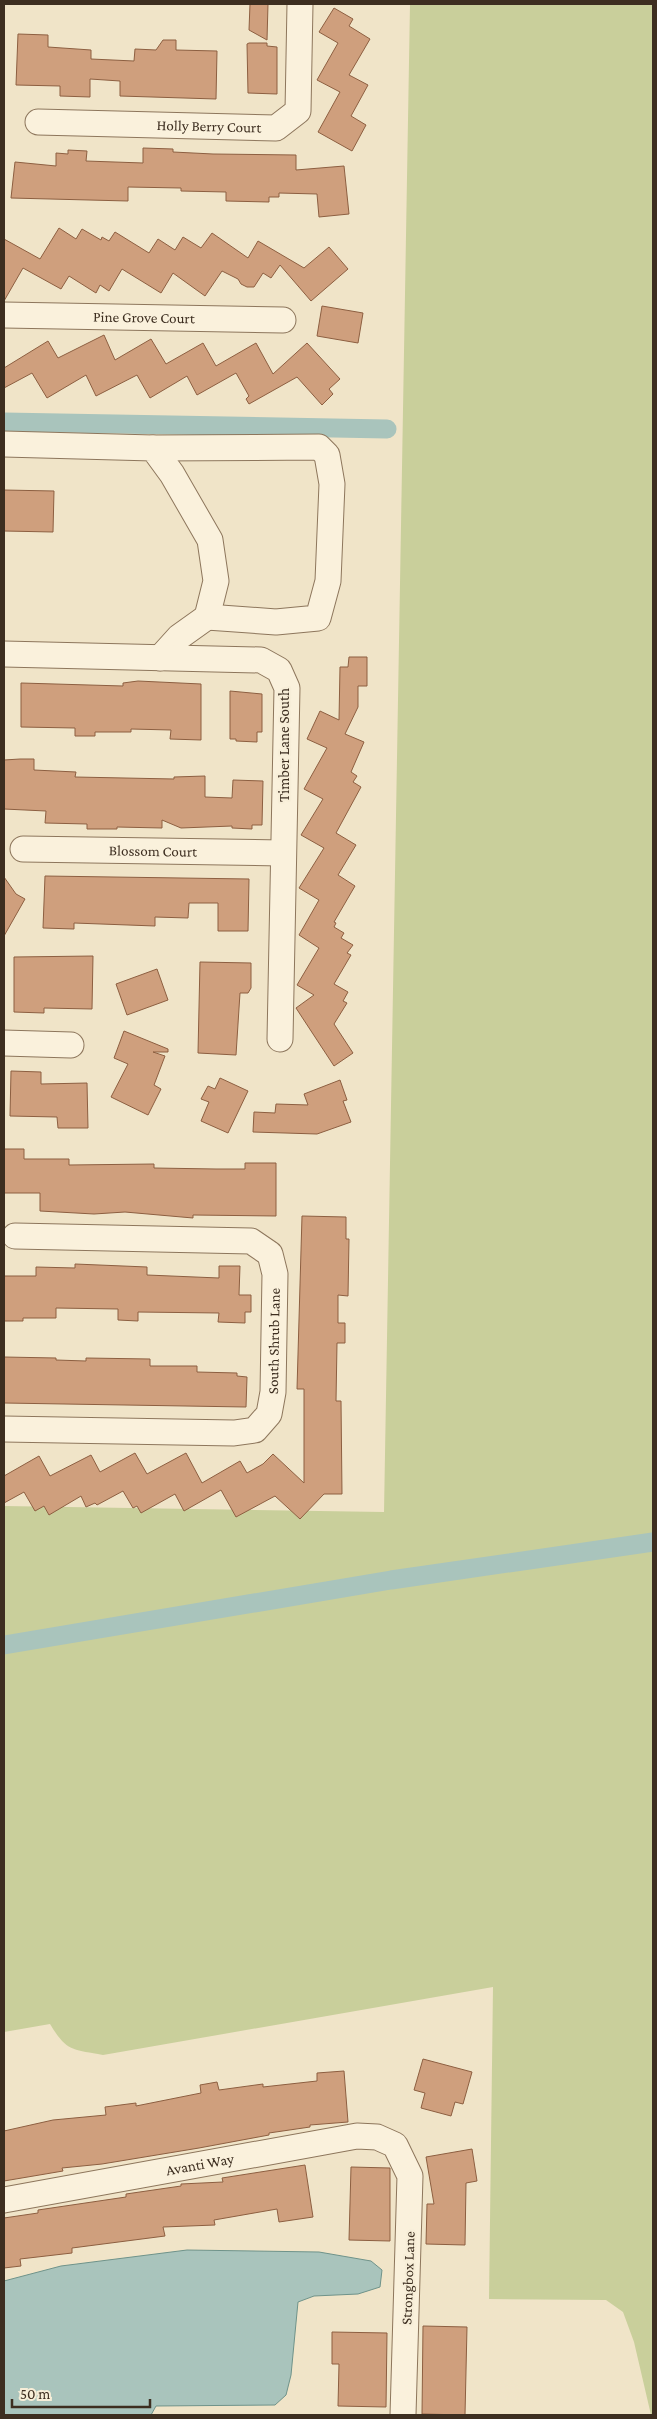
<svg xmlns="http://www.w3.org/2000/svg" width="657" height="2419" viewBox="0 0 657 2419" font-family="'Crimson Pro',serif">
<style>
.green{fill:#c9cf9b}
.water{fill:#a9c4bc;stroke:#6f938a}
.lines{fill:none;stroke-linecap:round;stroke-linejoin:round}
.canal{stroke:#a9c4bc;stroke-width:19}
.building{fill:#cf9f7d;stroke:#8d5f41}
.minor-casing{stroke:#8d765c;stroke-width:27}
.minor{stroke:#faf1dc;stroke-width:25}
.labels{text-anchor:middle;dominant-baseline:central;stroke-width:4.5;stroke-linejoin:round;paint-order:stroke}
.street-label{font-size:15px;fill:#3d2e20;stroke:#f7eed8}
</style>
<rect width="100%" height="100%" fill="#f0e4c8"/>
<!-- green -->
<path class="green" d="M410 4H653V2415H651L634 2342 623 2312 606 2300 489 2299 493 1987 103 2055C72 2049 67 2052 50 2024L4 2032V1506L384 1512Z"/>
<!-- water -->
<path class="water" d="M187 2250 319 2252 371 2261 382 2270 380 2287 358 2294 314 2296 298 2302 291 2375 286 2395 275 2405 156 2406 151 2415H4V2281L61 2266Z"/>
<g class="lines">
<!-- canal -->
<path class="canal" d="M4 422 387 429
M4 1645 391 1580 653 1542"/>
</g>
<!-- building -->
<path class="building" d="M250 4H268L267 40 249 30Z
M334 8 353 19 349 26 370 39 349 75 368 85 351 116 366 125 352 151 318 132 340 92 317 80 338 43 319 32Z
M18 34 48 35V47L91 50V59L134 61 135 49 156 50 163 40H176V50L217 51 216 99 120 96V81L90 79V97L60 96V86L16 85Z
M249 43H267V46L277 47V94L248 93 247 44Z
M143 148 173 149V152L213 154 296 155V170L344 166 349 214 319 217 317 194 279 193V197H269V202L226 201V192L181 191V188L128 187V201L11 198 15 162 56 166V153L68 154V150L87 151 86 161 143 163Z
M59 228 76 239 82 229 101 240 102 237 109 241 115 232 149 253 158 239 175 250 183 237 201 248 212 233 248 258 258 241 304 268 329 247 348 269 311 301 280 265 271 278 263 273 254 287H247L241 284 238 279 222 271 205 296 173 273 161 293 122 269 109 291 100 285 96 293 69 276 61 289 23 268 4 301V239L40 259Z
M322 306 363 313 358 343 317 336Z
M104 335 115 360 151 339 166 364 203 343 216 366 256 343 273 374 307 343 340 379 329 389 333 394 322 405 297 377 249 404 246 399 249 396 236 373 197 395 187 376 150 398 137 375 96 396 86 375 47 398 32 373 4 388V368L48 341 58 358Z
M4 490 54 491 53 532 4 531Z
M349 657H367V686H358V707L345 734 364 742 351 772 357 776 353 782 361 787 336 833 356 845 338 875 355 886 334 922 336 923 334 927 344 933 341 938 353 945 347 953 351 955 334 984 348 992 343 1001 347 1003 334 1024 353 1053 334 1066 296 1008 314 995 297 985 319 948 299 935 319 900 299 888 324 848 301 835 323 799 304 789 327 748 307 739 320 711 339 720 340 667H348Z
M138 681 201 684V740L170 739 171 730 131 729V732H95V736H75V728L21 727V683L123 686V683Z
M230 691 262 694V732H257V742L236 741V739H230Z
M20 759H34V770L76 772 75 777 174 779V777L205 776V797L232 798 233 780 263 781 262 825H252V829L232 828V826L181 828 162 820V828L117 827V829H87V824L45 823 46 811 4 809V760Z
M45 876 249 879 248 931H218V903H189L188 918 155 917V926L74 923V929L43 928Z
M4 877 16 894 25 899 4 936Z
M93 956 92 1009 44 1008V1013L14 1012V957Z
M200 962 251 963V988L248 993H240L236 1055 198 1053Z
M157 969 168 1000 127 1015 116 984Z
M124 1031 168 1049V1052H153L165 1056 154 1085 161 1089 148 1115 111 1097 128 1064 114 1058Z
M11 1071 41 1072V1084L87 1083 88 1128H58L57 1117 10 1116Z
M220 1078 248 1091 228 1133 201 1121 209 1102 201 1099 208 1086 215 1089Z
M340 1080 347 1100 343 1101 351 1122 317 1134 253 1132 254 1112 275 1113 276 1104 308 1105 304 1094Z
M4 1149H24V1159H69V1165L154 1164V1168L216 1169H245V1163H276V1216L193 1215V1218L125 1212 94 1214 40 1211V1193H4Z
M302 1216 346 1217V1239H349L348 1296 338 1295V1323H345V1343H337L336 1401H341L342 1494H324L300 1519 275 1496 236 1517 221 1490 184 1511 175 1494 141 1513 137 1506 133 1508 123 1491 97 1505 95 1503 86 1507 81 1496 49 1515 44 1506 35 1511 24 1492 4 1503V1476L39 1456 50 1476 91 1455 100 1472 135 1453 147 1474 186 1453 202 1483 240 1461 247 1473 263 1464 273 1454 304 1483V1389H297Z
M75 1264 147 1267V1275L219 1278V1266H240L239 1295H251V1312H245V1323L218 1322 219 1313 138 1312V1321L118 1320V1309L56 1308V1318H23V1321H4V1276H36V1267L75 1268Z
M4 1357 56 1358V1360L86 1361V1358L150 1359V1366H197V1372L237 1373V1376L247 1377 246 1407 4 1403Z
M423 2059 472 2072 463 2104 455 2102 451 2116 421 2108 425 2093 414 2090Z
M344 2071 348 2122 310 2125V2127L269 2133V2135L199 2148 102 2164 62 2168 63 2171 4 2181V2131L53 2120 106 2115 105 2107 136 2103V2106L201 2093 200 2085 217 2082 219 2090 263 2084V2087L317 2081V2073Z
M472 2149 477 2181 466 2183 465 2245 426 2244 427 2204H434L426 2157Z
M305 2165 313 2217 279 2222 277 2209 214 2220 215 2225 163 2227 165 2236 72 2248V2253L20 2259 21 2266 4 2268V2218L38 2213V2210L126 2197V2194L181 2186V2184L223 2182 222 2178Z
M351 2167 390 2168V2241L349 2240Z
M423 2326 467 2327 465 2415 422 2414Z
M332 2332 387 2333 386 2407 338 2406 339 2364H332Z"/>
<g class="lines">
<defs>
<g id="minor">
<path id="s1" d="M38 122 276 128 298 111 300 4"/>
<path id="s2" d="M4 315 283 320"/>
<path d="M4 444 153 448 172 474 210 540 216 581 207 617 179 637 160 658"/>
<path d="M153 448 319 447 327 455 332 484 328 581 318 618 276 622 207 617"/>
<path d="M4 654 261 660 279 670 287 688 280 1039"/>
<path id="s3" d="M23 849 282 853"/>
<path d="M4 1043 71 1045"/>
<path id="s4" d="M4 1429 234 1433 255 1430 269 1414 273 1392 275 1274 270 1254 251 1241 15 1236"/>
<path id="s5" d="M4 2200 357 2136 377 2137 395 2145 410 2176 403 2415"/>
</g>
</defs>
<!-- minor casing -->
<use href="#minor" class="minor-casing"/>
<!-- minor -->
<use href="#minor" class="minor"/>
</g>
<g class="labels">
<!-- street labels -->
<g class="street-label">
<text stroke="none"><textPath href="#s1" startOffset="171">Holly Berry Court</textPath></text>
<text stroke="none"><textPath href="#s2" startOffset="140">Pine Grove Court</textPath></text>
<text transform="translate(284 745) rotate(-90)">Timber Lane South</text>
<text stroke="none"><textPath href="#s3" startOffset="130">Blossom Court</textPath></text>
<text stroke="none"><textPath href="#s4" startOffset="346">South Shrub Lane</textPath></text>
<text stroke="none"><textPath href="#s5" startOffset="199">Avanti Way</textPath></text>
<text transform="translate(408 2278) rotate(-88)">Strongbox Lane</text>
</g>
</g>
<!-- border -->
<rect width="657" height="2419" fill="none" stroke="#3d2e20" stroke-width="10"/>
<!-- scale -->
<path d="M12 2399v8h138v-8" fill="none" stroke="#3d2e20" stroke-width="2.5"/>
<text x="20" y="2399" font-size="15" fill="#3d2e20" stroke="#f7eed8" stroke-width="4" paint-order="stroke">50 m</text>
</svg>
